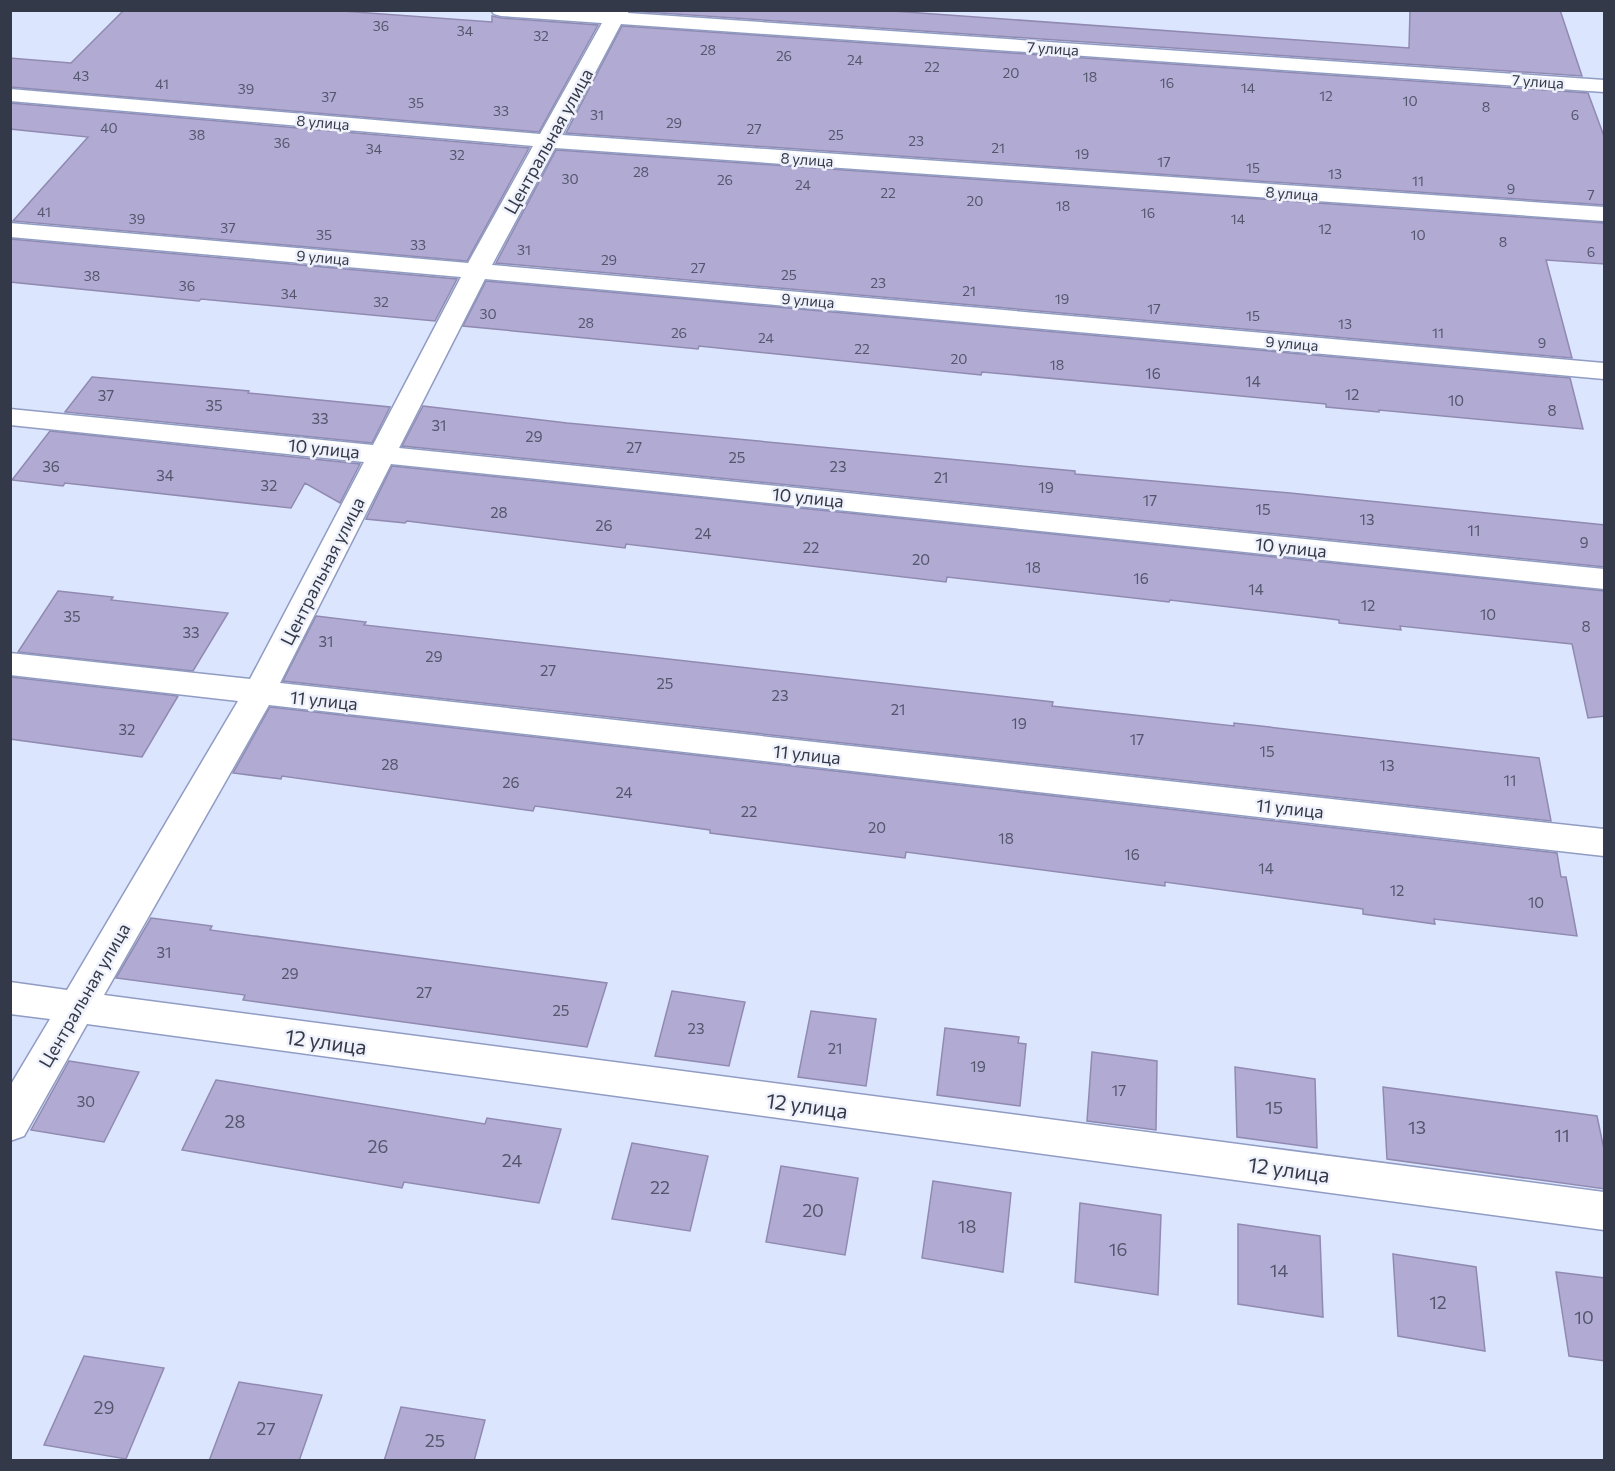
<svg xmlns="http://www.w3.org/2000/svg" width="1615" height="1471" viewBox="0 0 1615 1471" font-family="Commissioner,sans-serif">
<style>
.building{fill:#b1abd4;stroke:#908ab1;stroke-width:1.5}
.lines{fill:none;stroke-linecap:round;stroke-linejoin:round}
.minor-casing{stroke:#909cc3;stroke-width:3}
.minor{fill:#fff;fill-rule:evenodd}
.labels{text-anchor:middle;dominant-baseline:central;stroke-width:5;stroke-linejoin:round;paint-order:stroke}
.far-number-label{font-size:14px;fill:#53566c}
.far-street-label{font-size:15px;fill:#343949;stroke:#eff2fb}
.number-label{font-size:15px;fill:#53566c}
.street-label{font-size:18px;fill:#343949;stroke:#eff2fb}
.near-number-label{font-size:18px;fill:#53566c}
.near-street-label{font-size:21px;fill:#343949;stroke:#eff2fb}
</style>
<rect width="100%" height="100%" fill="#dce5fe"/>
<!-- building -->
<path class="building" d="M124 10H328L492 22V16L501 18 598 25 539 132 10 87V58L71 63Z
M878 10 1409 48 1410 10H1560L1582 76 631 11Z
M622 26 1588 93 1605 139V205L566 133Z
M10 103 529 148 467 261 13 221 88 137 10 129Z
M556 150 1605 223V264L1546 260 1572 358 496 263Z
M10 239 457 279 435 321 201 299 199 301 10 282Z
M486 281 1570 378 1583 429 1379 410V412L1326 407V404L1178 390 982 372 981 375 699 346 698 349 463 326Z
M92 377 249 391 248 393 390 407 372 443 65 412Z
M423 406 567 423 1075 471V474L1290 493 1605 525V567L402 446Z
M50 431 360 464 340 503 305 483 291 508 65 483 63 486 12 480Z
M392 466 1605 591V716L1588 718 1572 644 1400 626 1401 630 1339 623V620L1170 600 1169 602 947 577 946 582 626 544 625 548 407 521 405 523 366 519Z
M58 591 113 597 111 600 228 613 193 671 18 652Z
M316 616 366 622 364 625 1053 702 1052 706 1234 726V723L1539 758 1551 821 283 681Z
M10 677 178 696 142 757 10 739Z
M270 707 1557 853 1561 877H1566L1577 936 1434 919 1435 924 1363 914V909L1165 882V886L906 852 905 858 710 833V830L535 806 533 811 282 776 281 779 233 773Z
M151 918 212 926 210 930 607 983 587 1047 243 1000 245 995 116 978Z
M672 991 745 1002 729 1066 655 1056Z
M811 1011 876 1019 866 1086 798 1077Z
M945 1028 1019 1037 1018 1043 1026 1044 1020 1106 937 1095Z
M1092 1052 1157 1061 1156 1130 1087 1121Z
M69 1061 139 1072 104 1142 31 1130Z
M1235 1067 1315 1079 1317 1148 1237 1137Z
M216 1080 485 1124 487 1118 561 1129 539 1203 404 1182 402 1188 182 1150Z
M1383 1087 1597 1116 1605 1154V1189L1387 1159Z
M632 1143 708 1156 690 1231 612 1219Z
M781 1166 858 1178 845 1255 766 1242Z
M933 1181 1011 1193 1003 1272 922 1258Z
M1080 1203 1161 1215 1158 1295 1075 1282Z
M1238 1224 1320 1236 1323 1317 1238 1304Z
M1393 1254 1476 1267 1485 1351 1398 1336Z
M1556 1272 1605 1278V1361L1569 1356Z
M84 1356 164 1368 126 1459 44 1445Z
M239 1382 322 1395 299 1461H209Z
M401 1407 485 1420 474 1461H384Z"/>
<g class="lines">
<defs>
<path id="minor" d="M491 10H629L628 13 1604 80V92L621 24 562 135 1604 207V221L555 148 492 265 1604 363V379L485 279 399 448 1604 569V589L391 464 280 683 1604 829V856L269 705 104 995 1604 1192V1230L87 1024 24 1136 10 1141V1086L50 1019 10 1014V982L67 990 238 701 10 675V653L250 679 364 462 10 425V409L373 445 461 277 10 237V223L468 263 533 146 10 101V89L540 134 602 23 501 16 494 14Z"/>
</defs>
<!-- minor casing -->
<use href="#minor" class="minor-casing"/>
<!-- minor -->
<use href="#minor" class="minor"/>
</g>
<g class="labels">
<!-- far-number labels -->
<g class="far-number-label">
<text x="381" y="25">36</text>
<text x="465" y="30">34</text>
<text x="541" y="35">32</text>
<text x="708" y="49">28</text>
<text x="784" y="55">26</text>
<text x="855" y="59">24</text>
<text x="932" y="66">22</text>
<text x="1011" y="72">20</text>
<text x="81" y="75">43</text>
<text x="1090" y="76">18</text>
<text x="1167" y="82">16</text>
<text x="162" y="83">41</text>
<text x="1248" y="87">14</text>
<text x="246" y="88">39</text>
<text x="1326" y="95">12</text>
<text x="329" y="96">37</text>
<text x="1410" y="100">10</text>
<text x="416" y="102">35</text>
<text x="1486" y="106">8</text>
<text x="501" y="110">33</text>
<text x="597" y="114">31</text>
<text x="1575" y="114">6</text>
<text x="674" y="122">29</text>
<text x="109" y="127">40</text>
<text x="754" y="128">27</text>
<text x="197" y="134">38</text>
<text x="836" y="134">25</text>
<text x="916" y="140">23</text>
<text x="282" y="142">36</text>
<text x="998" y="147">21</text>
<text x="374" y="148">34</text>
<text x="1082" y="153">19</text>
<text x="457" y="154">32</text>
<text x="1164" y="161">17</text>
<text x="1253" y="167">15</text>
<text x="641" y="171">28</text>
<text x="1335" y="173">13</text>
<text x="570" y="178">30</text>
<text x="725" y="179">26</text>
<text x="1418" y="180">11</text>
<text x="803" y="184">24</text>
<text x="1511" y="188">9</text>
<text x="888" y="192">22</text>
<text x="1591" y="194">7</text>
<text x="975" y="200">20</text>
<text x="1063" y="205">18</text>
<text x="44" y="211">41</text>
<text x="1148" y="212">16</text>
<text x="137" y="218">39</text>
<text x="1238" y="218">14</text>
<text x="228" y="227">37</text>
<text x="1325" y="228">12</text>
<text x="324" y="234">35</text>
<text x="1418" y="234">10</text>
<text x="1503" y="241">8</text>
<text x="418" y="244">33</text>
<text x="524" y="249">31</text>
<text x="1591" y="251">6</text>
<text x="609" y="259">29</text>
<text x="698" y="267">27</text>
<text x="789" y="274">25</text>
<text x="92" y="275">38</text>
<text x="878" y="282">23</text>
<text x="187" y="285">36</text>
<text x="969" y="290">21</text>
<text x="289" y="293">34</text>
<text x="1062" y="298">19</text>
<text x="381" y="301">32</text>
<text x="1154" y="308">17</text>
<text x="488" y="313">30</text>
<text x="1253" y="315">15</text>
<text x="586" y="322">28</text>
<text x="1345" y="323">13</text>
<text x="679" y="332">26</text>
<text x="1438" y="332">11</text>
<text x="766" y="337">24</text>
<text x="1542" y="342">9</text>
<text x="862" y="348">22</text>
<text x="959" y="358">20</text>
<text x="1057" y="364">18</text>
</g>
<!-- far-street labels -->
<g class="far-street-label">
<text transform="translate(1053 48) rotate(4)">7 улица</text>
<text transform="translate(1538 81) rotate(4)">7 улица</text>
<text transform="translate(323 122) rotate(5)">8 улица</text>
<text transform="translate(807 159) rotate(4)">8 улица</text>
<text transform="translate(1292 193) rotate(4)">8 улица</text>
<text transform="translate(323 257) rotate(5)">9 улица</text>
<text transform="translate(808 300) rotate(5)">9 улица</text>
<text transform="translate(1292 343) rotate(5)">9 улица</text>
</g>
<!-- number labels -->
<g class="number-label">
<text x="1153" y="373">16</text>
<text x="1253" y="381">14</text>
<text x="1352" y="394">12</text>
<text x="106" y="395">37</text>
<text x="1456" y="400">10</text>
<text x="214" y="405">35</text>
<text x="1552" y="410">8</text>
<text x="320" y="418">33</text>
<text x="439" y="425">31</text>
<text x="534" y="436">29</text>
<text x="634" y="447">27</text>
<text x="737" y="457">25</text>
<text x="51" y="466">36</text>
<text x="838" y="466">23</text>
<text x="165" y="475">34</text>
<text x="941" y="477">21</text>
<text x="269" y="485">32</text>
<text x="1046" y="487">19</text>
<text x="1150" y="500">17</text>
<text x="1263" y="509">15</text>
<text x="499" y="512">28</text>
<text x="1367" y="519">13</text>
<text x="604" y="525">26</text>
<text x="1474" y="530">11</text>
<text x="703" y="533">24</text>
<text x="1584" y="542">9</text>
<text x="811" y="547">22</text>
<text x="921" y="559">20</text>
<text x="1033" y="567">18</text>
<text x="1141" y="578">16</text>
<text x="1256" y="589">14</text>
<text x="1368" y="605">12</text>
<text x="1488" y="614">10</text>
<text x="72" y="616">35</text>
<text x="1586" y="626">8</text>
<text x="191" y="632">33</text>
<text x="326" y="641">31</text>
<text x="434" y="656">29</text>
<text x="548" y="670">27</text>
<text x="665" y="683">25</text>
<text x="780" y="695">23</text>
<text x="898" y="709">21</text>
<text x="1019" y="723">19</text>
<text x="127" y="729">32</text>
<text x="1137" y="739">17</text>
<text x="1267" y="751">15</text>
<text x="390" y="764">28</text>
<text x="1387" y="765">13</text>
<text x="1510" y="780">11</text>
<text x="511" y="782">26</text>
<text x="624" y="792">24</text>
<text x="749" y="811">22</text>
<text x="877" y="827">20</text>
<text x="1006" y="838">18</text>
<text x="1132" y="854">16</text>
<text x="1266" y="868">14</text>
<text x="1397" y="890">12</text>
<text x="1536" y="902">10</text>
<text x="164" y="952">31</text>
<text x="290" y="973">29</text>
<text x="424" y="992">27</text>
<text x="561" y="1010">25</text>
<text x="696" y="1028">23</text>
<text x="835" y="1048">21</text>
<text x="978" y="1066">19</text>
<text x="1119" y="1090">17</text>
<text x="86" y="1101">30</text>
</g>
<!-- street labels -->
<g class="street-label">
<text transform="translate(548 141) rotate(-61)">Центральная улица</text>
<text transform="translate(324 448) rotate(6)">10 улица</text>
<text transform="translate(808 497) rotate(6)">10 улица</text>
<text transform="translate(1291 547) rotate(6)">10 улица</text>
<text transform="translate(322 571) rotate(-63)">Центральная улица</text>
<text transform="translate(324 700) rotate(6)">11 улица</text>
<text transform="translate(807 754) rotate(6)">11 улица</text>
<text transform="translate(1290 808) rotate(6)">11 улица</text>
<text transform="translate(84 995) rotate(-60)">Центральная улица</text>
</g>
<!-- near-number labels -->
<g class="near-number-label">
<text x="1274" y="1107">15</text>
<text x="235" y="1121">28</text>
<text x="1417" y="1127">13</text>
<text x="1562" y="1135">11</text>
<text x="378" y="1146">26</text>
<text x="512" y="1160">24</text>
<text x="660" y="1187">22</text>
<text x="813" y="1210">20</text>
<text x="967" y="1226">18</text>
<text x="1118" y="1249">16</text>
<text x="1279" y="1270">14</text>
<text x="1438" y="1302">12</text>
<text x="1584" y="1317">10</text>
<text x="104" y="1407">29</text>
<text x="266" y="1428">27</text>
<text x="435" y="1440">25</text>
</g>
<!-- near-street labels -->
<g class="near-street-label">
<text transform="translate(326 1041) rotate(8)">12 улица</text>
<text transform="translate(807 1105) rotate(8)">12 улица</text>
<text transform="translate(1289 1169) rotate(8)">12 улица</text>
</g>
</g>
<!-- border -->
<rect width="1615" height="1471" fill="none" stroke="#343949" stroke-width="24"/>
</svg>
